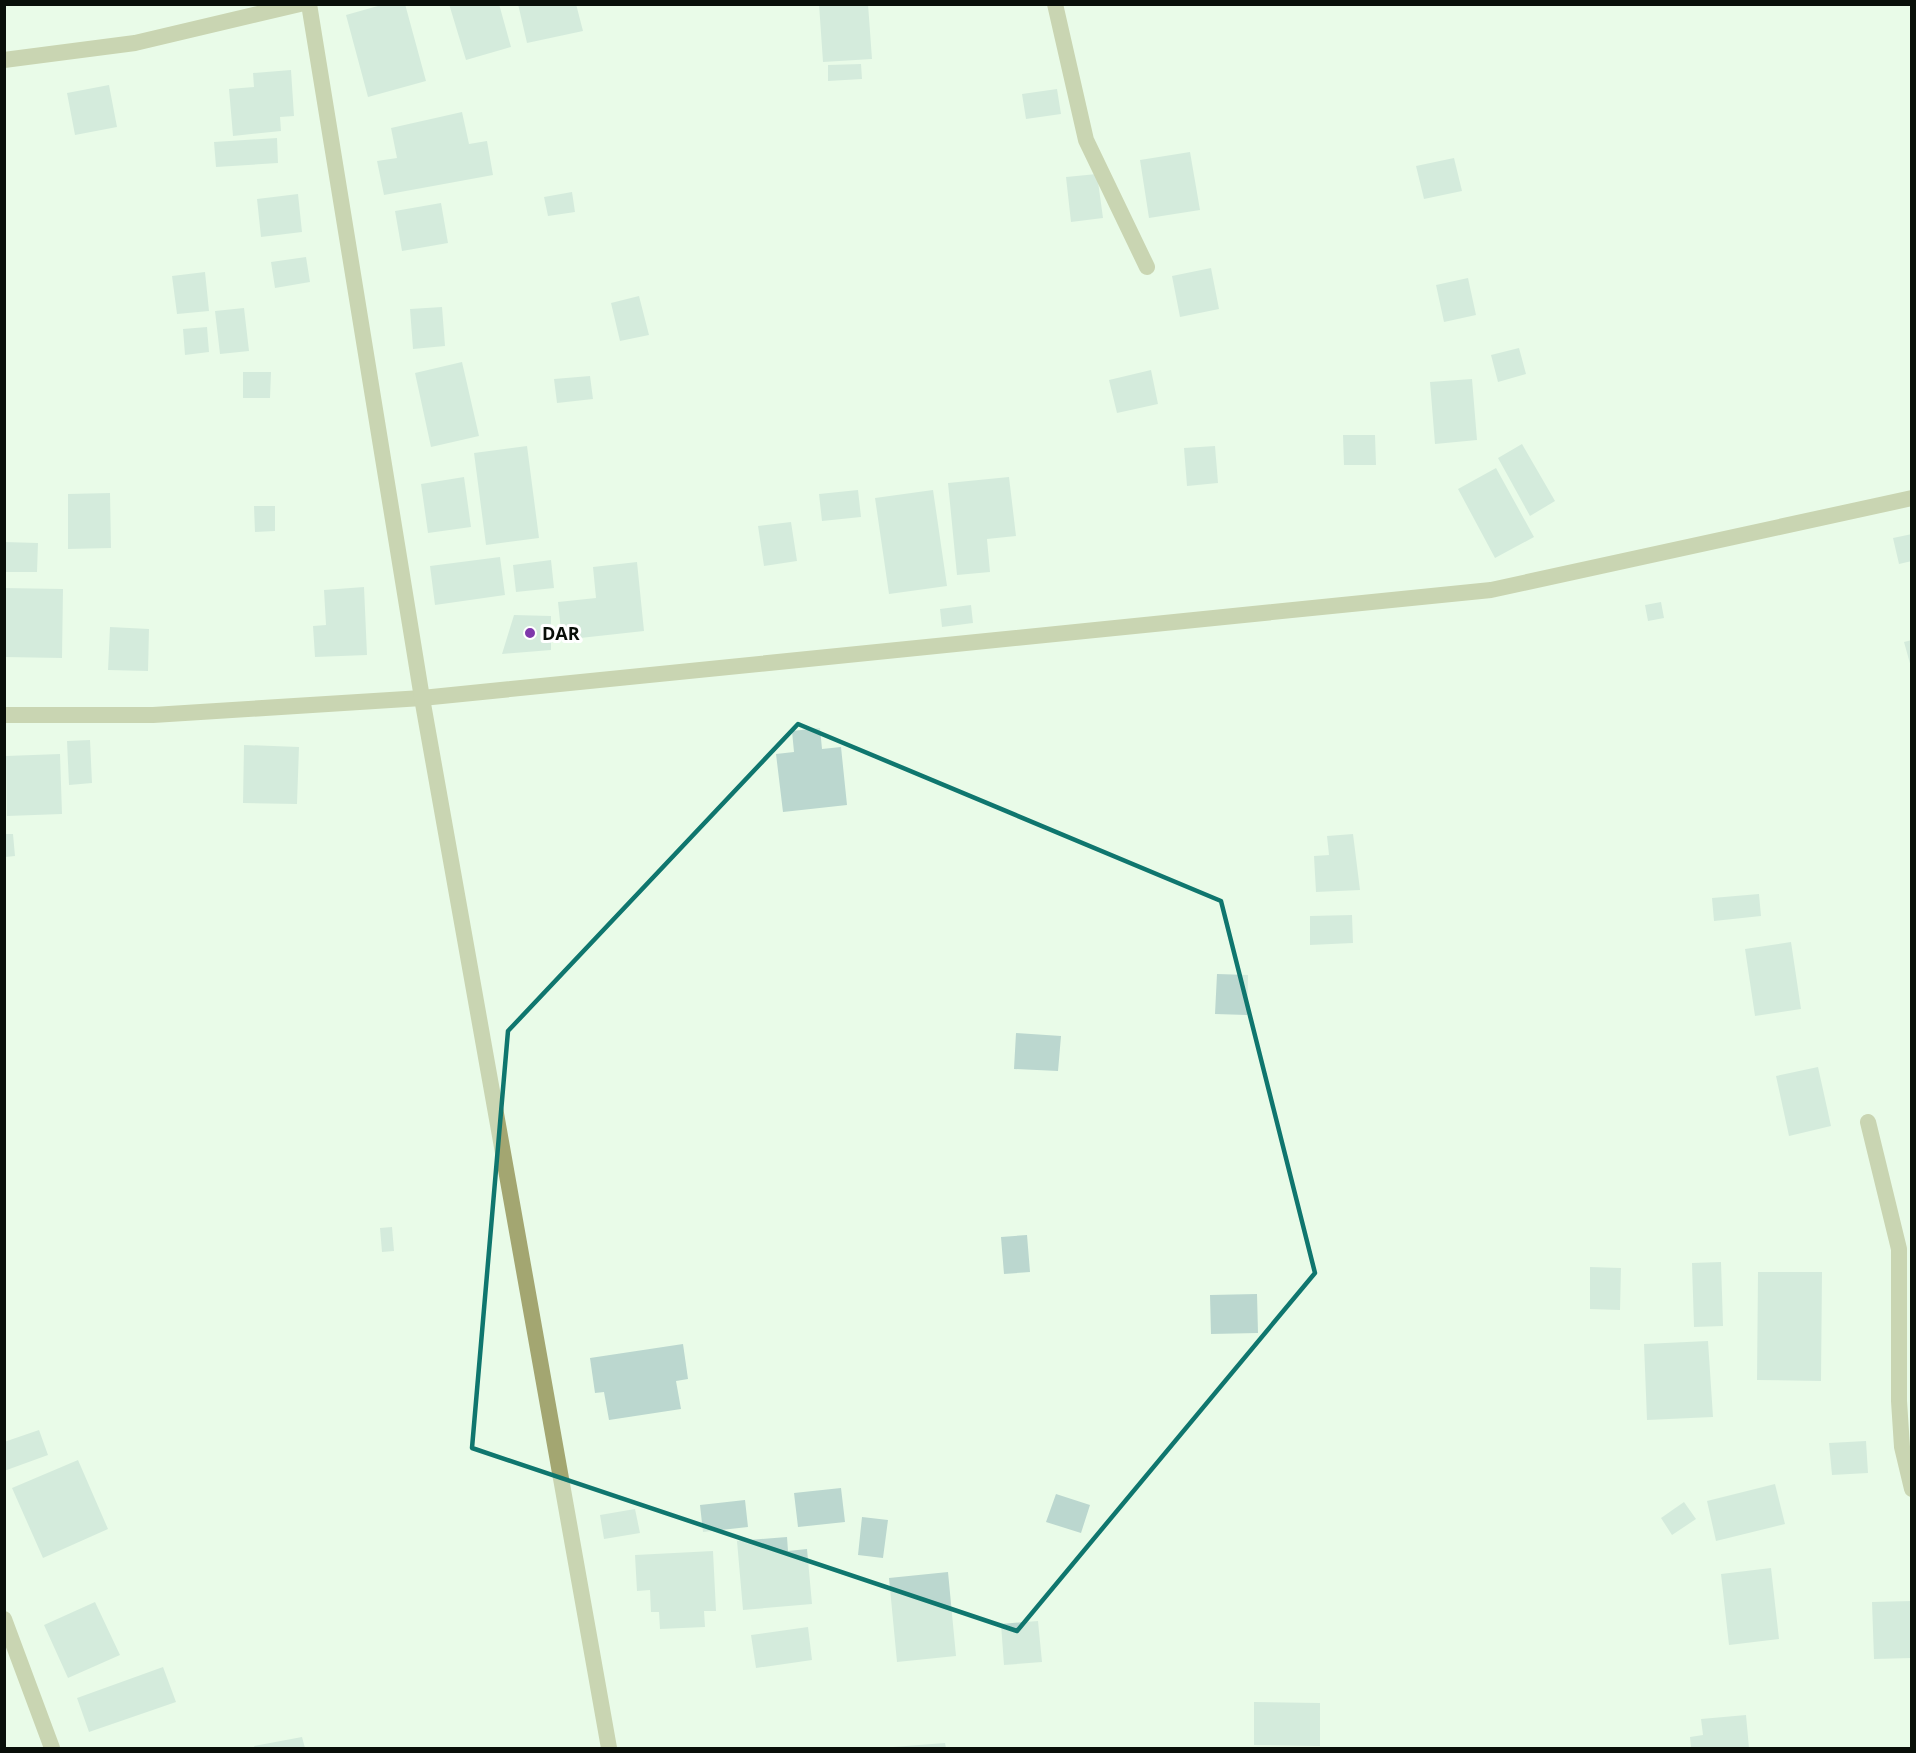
<svg xmlns="http://www.w3.org/2000/svg" width="1916" height="1753" viewBox="0 0 1916 1753" font-family="'Open Sans',sans-serif">
<style>
.building{fill:#bbd7cf}
.lines{fill:none;stroke-linecap:round;stroke-linejoin:round}
.minor{stroke:#a3a671;stroke-width:16}
.tertiary{stroke:#a3a671;stroke-width:16}
.marked{fill:none;stroke:#0f766e;stroke-width:4.5;stroke-linejoin:round}
.poi-dot{fill:#7f38ab;stroke:#fff;stroke-width:2}
.labels{text-anchor:middle;dominant-baseline:central;stroke-width:6;stroke-linejoin:round;paint-order:stroke}
.poi-label{font-size:18px;font-weight:bold;fill:#090f09;stroke:#fff;text-anchor:start}
</style>
<rect width="100%" height="100%" fill="#e9fbe8"/>
<!-- building -->
<path class="building" d="M385 4H405L426 81 368 97 346 15Z
M449 4H499L511 47 466 60Z
M518 4H576L583 31 527 43Z
M819 4H868L872 59 823 62Z
M861 64 862 79 828 81V65Z
M291 70 294 116 280 117 281 131 233 136 229 89 254 87 253 73Z
M109 85 117 127 75 135 67 93Z
M1057 89 1061 114 1026 119 1022 94Z
M462 112 469 144 487 141 493 175 384 195 377 161 397 158 391 128Z
M277 138 278 163 216 167 214 142Z
M1190 152 1200 210 1149 218 1140 160Z
M1454 158 1462 191 1424 199 1416 166Z
M1097 174 1103 218 1071 222 1066 177Z
M572 192 575 212 548 216 544 197Z
M298 194 302 232 261 237 257 199Z
M441 203 448 243 402 251 395 211Z
M306 257 310 282 275 288 271 262Z
M1211 268 1219 309 1180 317 1172 276Z
M205 272 209 311 177 314 172 276Z
M1468 278 1476 315 1444 322 1436 285Z
M639 296 649 335 620 341 611 303Z
M442 307 445 346 413 349 410 309Z
M244 308 249 351 220 354 215 311Z
M207 327 209 352 185 355 183 329Z
M1519 348 1526 374 1498 382 1491 355Z
M462 362 479 436 431 447 415 373Z
M1151 370 1158 404 1117 413 1109 380Z
M243 372H271L270 398H243Z
M590 376 593 399 557 403 554 379Z
M1472 379 1477 440 1435 444 1430 382Z
M1343 435H1375L1376 465H1344Z
M1522 444 1555 501 1530 516 1498 458Z
M527 446 539 538 486 545 474 453Z
M1215 446 1218 483 1187 486 1184 448Z
M1496 468 1534 537 1495 558 1458 489Z
M464 477 471 527 428 533 421 484Z
M1009 477 1016 536 987 539 990 572 957 575 948 483Z
M858 490 861 517 822 521 819 494Z
M933 490 947 586 889 594 875 498Z
M110 493 111 548 68 549V494Z
M254 506H275V531L255 532Z
M791 522 797 561 764 566 758 526Z
M1912 534V561L1899 564 1893 538Z
M4 542 38 543 37 572H4Z
M500 557 505 595 435 605 430 566Z
M551 560 554 588 516 592 513 565Z
M637 562 644 631 562 640 558 602 596 598 593 567Z
M364 587 367 655 315 657 313 626 326 625 324 590Z
M4 588 63 589 62 658 4 657Z
M1661 602 1664 618 1648 621 1645 605Z
M971 605 973 623 942 627 940 609Z
M514 615 551 616V650L502 654Z
M110 627 149 629 148 671 108 670Z
M1912 640V667H1911L1904 642Z
M820 728 822 749 841 747 847 805 783 812 776 754 794 752 792 731Z
M90 740 92 783 69 785 67 741Z
M244 745 299 747 297 804 243 803Z
M60 754 62 814 7 816 6 756Z
M5 834H13L15 856 5 857Z
M1353 834 1360 890 1316 892 1314 856 1329 855 1327 836Z
M1759 894 1761 916 1714 921 1712 898Z
M1352 915 1353 943 1310 945V916Z
M1791 942 1801 1009 1755 1016 1745 949Z
M1217 974 1248 975 1247 1015 1215 1014Z
M1016 1033 1061 1036 1058 1071 1014 1069Z
M1818 1067 1831 1126 1789 1136 1776 1076Z
M392 1227 394 1251 382 1252 380 1228Z
M1027 1235 1030 1272 1004 1274 1001 1237Z
M1721 1262 1723 1326 1694 1327 1692 1263Z
M1590 1267 1621 1268 1620 1310 1590 1309Z
M1758 1272H1822L1821 1381 1757 1380Z
M1257 1294 1258 1333 1211 1334 1210 1295Z
M1708 1341 1713 1417 1647 1420 1644 1344Z
M683 1344 688 1379 676 1381 681 1409 609 1420 604 1392 595 1393 590 1358Z
M39 1430 48 1455 4 1471V1442Z
M1866 1441 1868 1473 1832 1475 1829 1443Z
M78 1460 108 1529 43 1558 12 1488Z
M1775 1484 1785 1524 1716 1541 1707 1501Z
M841 1488 845 1522 798 1527 794 1493Z
M1056 1494 1090 1505 1081 1533 1046 1522Z
M745 1500 748 1527 703 1532 700 1505Z
M1684 1502 1696 1519 1672 1535 1661 1518Z
M635 1509 640 1533 604 1539 600 1515Z
M862 1517 888 1520 883 1558 858 1555Z
M787 1537 788 1551 807 1549 812 1604 743 1610 737 1541Z
M713 1551 716 1611H704L705 1627 660 1629 659 1612H651L650 1590 637 1591 635 1555Z
M1771 1568 1779 1639 1729 1645 1721 1574Z
M948 1572 956 1656 897 1662 889 1578Z
M1912 1601V1658L1874 1659 1872 1602Z
M95 1602 120 1655 68 1678 44 1625Z
M1038 1621 1042 1662 1004 1665 1001 1624Z
M808 1627 812 1660 756 1668 751 1635Z
M163 1667 176 1702 89 1732 77 1698Z
M1254 1702 1320 1703V1746L1254 1745Z
M1746 1715 1749 1748H1691L1690 1737 1703 1735 1701 1719Z
M302 1737 305 1748H255L254 1746Z
M945 1743 946 1748H893V1747Z"/>
<g class="lines">
<!-- minor -->
<path class="minor" d="M1055 4 1086 140 1147 267
M4 60 135 43 300 4
M4 715H153L422 698 1491 590 1912 498
M1868 1122 1899 1249V1401L1902 1447 1912 1489
M4 1619 52 1748"/>
<!-- tertiary -->
<path class="tertiary" d="M309 4 422 698 609 1748"/>
</g>
<!-- marked area -->
<path d="M0 0H1916V1753H0ZM798 724 1221 901 1315 1273 1017 1631 472 1448 508 1031Z" fill="#e9fbe8" fill-opacity=".55" fill-rule="evenodd"/>
<path class="marked" d="M798 724 1221 901 1315 1273 1017 1631 472 1448 508 1031Z"/>
<!-- markers -->
<circle class="poi-dot" cx="530" cy="633" r="6"/>
<g class="labels">
<!-- poi labels -->
<g class="poi-label">
<text x="542" y="633">DAR</text>
</g>
</g>
<!-- border -->
<rect width="1916" height="1753" fill="none" stroke="#090f09" stroke-width="12"/>
</svg>
